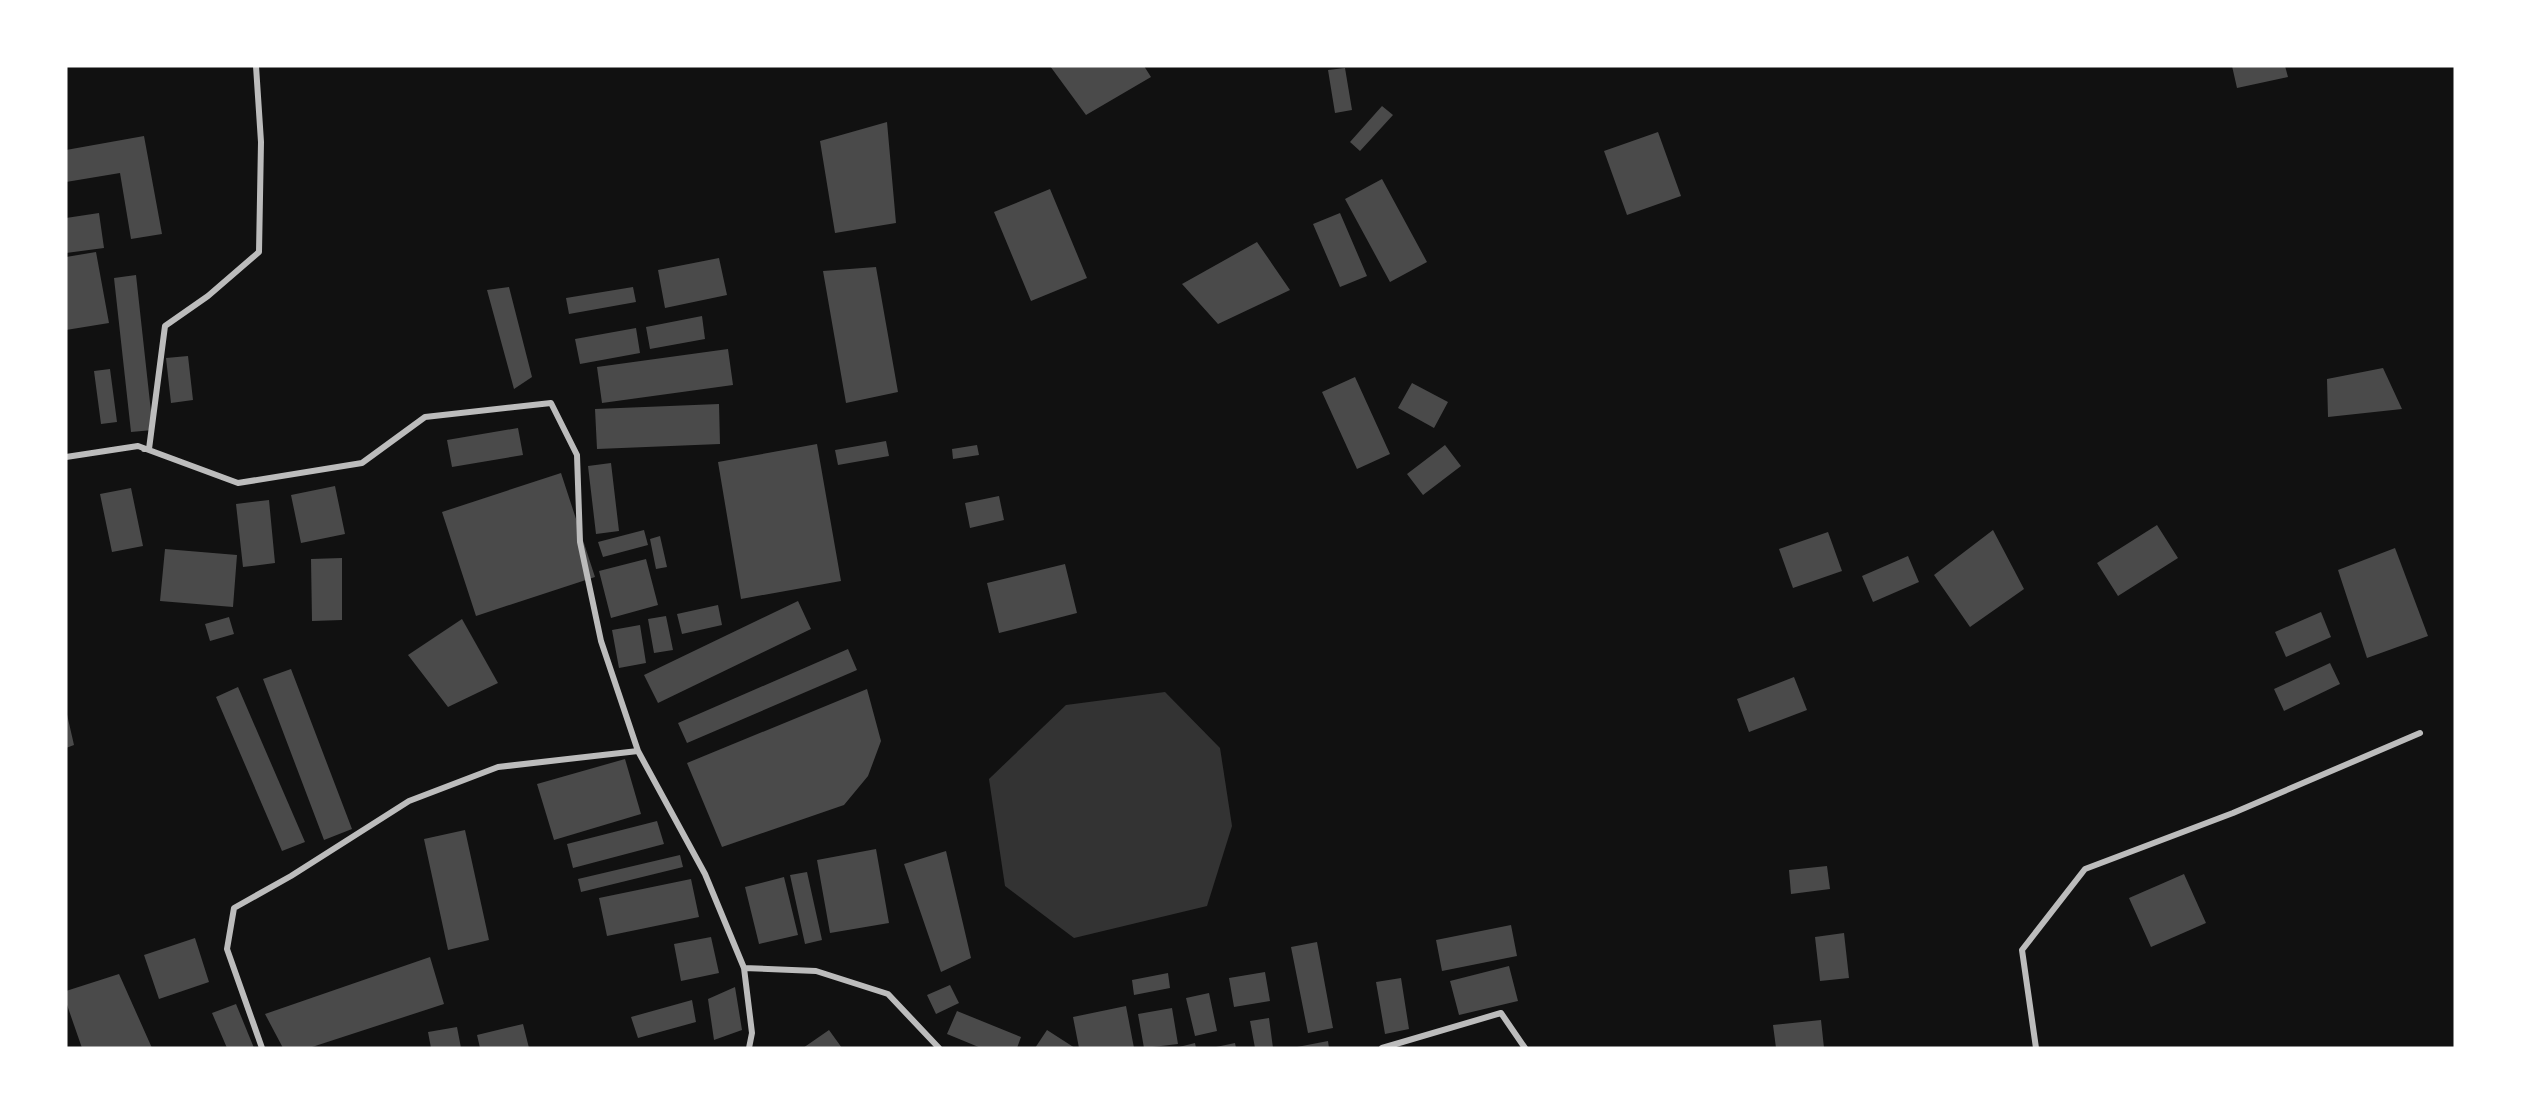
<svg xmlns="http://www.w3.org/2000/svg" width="2521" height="1114" viewBox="0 0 2521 1114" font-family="'Asap Condensed',sans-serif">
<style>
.water{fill:#333}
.building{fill:#4a4a4a}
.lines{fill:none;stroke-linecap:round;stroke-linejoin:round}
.minor{stroke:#bcbcbc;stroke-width:6}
</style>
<rect width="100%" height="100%" fill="#111"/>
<!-- water -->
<path class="water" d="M1165 692 1220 748 1232 826 1207 906 1074 938 1005 886 989 779 1066 705Z"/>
<!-- building -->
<path class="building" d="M1050 66H1144L1151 77 1086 115Z
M2232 66H2285L2288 77 2237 88Z
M1345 68 1352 110 1335 113 1328 70Z
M1382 106 1393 115 1360 151 1350 142Z
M887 122 896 223 835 233 820 141Z
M1658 132 1681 196 1627 215 1604 151Z
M144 136 162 234 131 239 120 173 66 182V150Z
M1382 179 1427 262 1390 282 1345 199Z
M1050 189 1087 278 1031 301 994 212Z
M99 213 104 248 66 253V218Z
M1340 213 1367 276 1340 287 1313 224Z
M1257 242 1290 290 1218 324 1182 284Z
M96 252 109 323 66 330V257Z
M719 258 727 295 665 308 658 270Z
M876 267 898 392 846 403 823 271Z
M136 275 153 430 131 432 114 278Z
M509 287 532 377 514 389 487 290Z
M633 287 636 302 569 314 566 298Z
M702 316 705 339 650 349 646 327Z
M636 328 640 353 580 364 575 339Z
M728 349 733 385 602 403 597 367Z
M188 356 193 400 171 403 166 358Z
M2383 368 2402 409 2328 417 2327 379Z
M110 369 117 422 101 424 94 371Z
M1355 377 1390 454 1357 469 1322 392Z
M1412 383 1448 402 1434 428 1398 408Z
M719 404 720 444 597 449 595 409Z
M518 428 523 455 452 467 447 440Z
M886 441 889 456 838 465 835 450Z
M817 444 841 581 741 599 718 462Z
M977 445 979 455 953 459 952 449Z
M1445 445 1461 466 1423 495 1407 474Z
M611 463 619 531 596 534 588 466Z
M561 473 595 577 476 616 442 512Z
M335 486 345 534 301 543 291 495Z
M131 488 143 546 112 552 100 494Z
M999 496 1004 520 970 528 965 503Z
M269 500 275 563 243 567 236 504Z
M2157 525 2178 558 2118 596 2097 563Z
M644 530 648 545 603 557 598 542Z
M1993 530 2024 589 1970 627 1934 575Z
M1828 532 1842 571 1793 588 1779 549Z
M660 536 667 567 656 569 650 539Z
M2395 548 2428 636 2367 658 2338 570Z
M165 549 237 555 233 607 160 601Z
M1908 556 1919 582 1873 602 1862 576Z
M342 558V620L312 621 311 559Z
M646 559 658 605 611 618 599 571Z
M1065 564 1077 613 999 633 987 583Z
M798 601 811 629 658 703 644 675Z
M718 605 722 625 682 634 677 614Z
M2321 612 2331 637 2286 657 2275 632Z
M666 616 673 650 654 653 648 619Z
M229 617 234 634 210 641 205 624Z
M462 619 498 683 448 707 408 655Z
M640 625 646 663 619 668 612 630Z
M848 649 857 670 687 743 678 723Z
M2330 663 2340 684 2284 711 2274 689Z
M291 669 352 829 324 840 263 679Z
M1794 677 1807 710 1749 732 1737 699Z
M238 687 305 842 282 851 216 697Z
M867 689 881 741 868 776 844 805 722 847 687 763Z
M66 710 74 745 66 748Z
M625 759 641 814 554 840 537 784Z
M657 821 664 844 573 868 567 844Z
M465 830 489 940 448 950 424 839Z
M876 849 889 923 830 933 817 860Z
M946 851 971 958 941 972 904 864Z
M680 855 683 867 581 892 578 879Z
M1827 866 1830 889 1791 894 1789 870Z
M807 872 822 940 805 944 790 875Z
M2184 874 2206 923 2151 947 2129 898Z
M784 877 798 935 759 944 745 887Z
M691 879 699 917 607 936 599 898Z
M1511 925 1517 956 1442 971 1436 940Z
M1844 933 1849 978 1820 981 1815 937Z
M711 937 719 973 681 981 674 944Z
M195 938 209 982 159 999 144 955Z
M1317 942 1333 1028 1308 1033 1291 947Z
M430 957 444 1004 309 1048H283L265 1014Z
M1509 966 1518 1001 1459 1015 1450 981Z
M1265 972 1270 1001 1234 1007 1229 978Z
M1168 973 1170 988 1134 995 1132 980Z
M119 974 152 1048H82L66 1002V991Z
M1401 978 1409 1029 1385 1034 1376 982Z
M950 985 959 1003 936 1014 927 995Z
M735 987 742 1030 714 1040 708 999Z
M1209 993 1217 1031 1195 1036 1186 998Z
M692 1000 696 1022 638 1038 631 1017Z
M236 1004 254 1048H227L212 1013Z
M1126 1006 1134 1048H1079L1073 1017Z
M1172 1008 1178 1044 1144 1048 1138 1014Z
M957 1011 1021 1037 1017 1048H981L947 1034Z
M1269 1018 1273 1048H1255L1250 1021Z
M1821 1020 1824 1048H1776L1773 1025Z
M523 1024 529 1048H480L477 1035Z
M457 1027 461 1048H431L428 1032Z
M829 1030 842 1048H803Z
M1047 1030 1075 1048H1035Z
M1328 1041 1329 1048H1297V1047Z
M1195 1043 1196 1048H1179V1047Z
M1235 1043 1236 1048H1217L1216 1047Z"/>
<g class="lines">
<!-- minor -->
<path class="minor" d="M144 449H149L165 326 208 296 259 252 261 142 256 66
M66 457 138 446 238 483 362 463 425 417 551 403 577 455 580 542 601 641 638 751 705 874 744 968 816 971 888 994 939 1048
M744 968 752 1033 749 1048
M262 1048 227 949 234 908 291 876 409 801 498 767 638 751
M1382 1048 1501 1013 1525 1048
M2036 1048 2022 950 2085 869 2233 813 2420 733"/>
</g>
<!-- border -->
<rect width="2521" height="1114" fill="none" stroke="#ffffff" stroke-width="135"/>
</svg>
